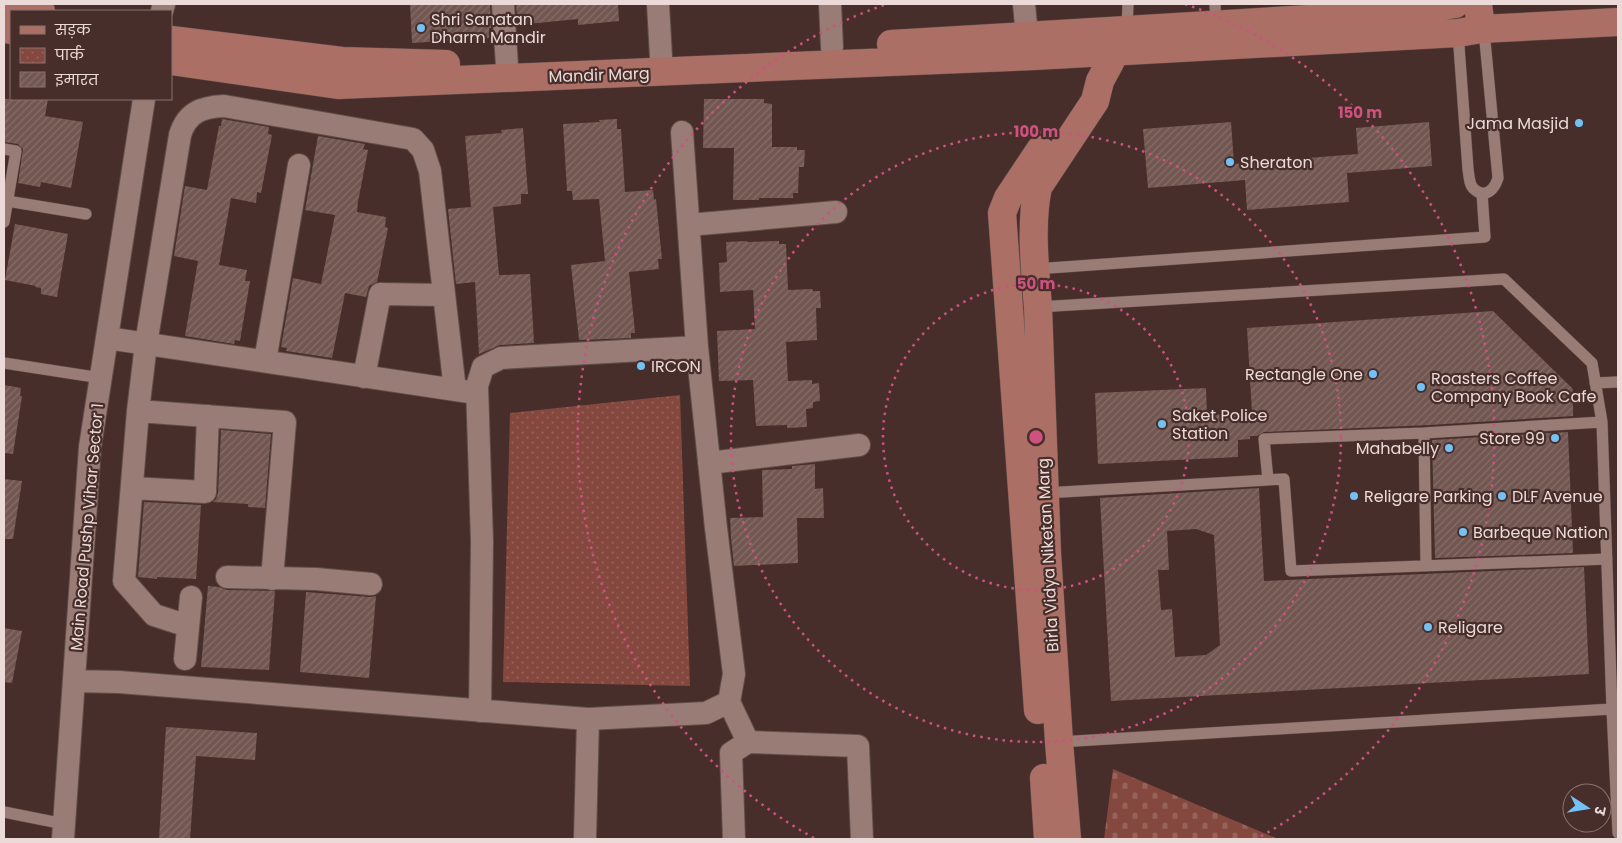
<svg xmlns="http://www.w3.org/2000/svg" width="1622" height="843" viewBox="0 0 1622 843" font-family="Poppins,'Noto Sans Devanagari',sans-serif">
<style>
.cemetery{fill:url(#cemetery-stones)}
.park{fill:url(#park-dots)}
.building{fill:url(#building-hatch);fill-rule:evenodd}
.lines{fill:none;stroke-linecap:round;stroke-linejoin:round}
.lane-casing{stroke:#614d49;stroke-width:12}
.street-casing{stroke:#614d49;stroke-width:24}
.secondary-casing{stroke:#614d49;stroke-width:29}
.lane{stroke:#997c76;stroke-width:11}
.street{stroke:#997c76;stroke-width:22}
.secondary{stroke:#ac6f66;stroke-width:28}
.ring{fill:none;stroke:#ce5280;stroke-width:2.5;stroke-dasharray:2.5 5}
.poi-dot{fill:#73c1f5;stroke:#472e2a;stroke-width:2}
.labels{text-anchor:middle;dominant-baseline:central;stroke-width:4.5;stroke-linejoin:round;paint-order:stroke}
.poi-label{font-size:16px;fill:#ebdad7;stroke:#472e2a;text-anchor:start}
.street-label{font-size:16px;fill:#ebdad7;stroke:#472e2a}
.centre{fill:#ce5280;stroke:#472e2a;stroke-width:2.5}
.ring-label{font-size:15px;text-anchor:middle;font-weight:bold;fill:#ce5280;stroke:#472e2a;stroke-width:4.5;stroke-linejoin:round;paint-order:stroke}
</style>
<defs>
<pattern id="cemetery-stones" width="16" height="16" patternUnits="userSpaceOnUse" patternTransform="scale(1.25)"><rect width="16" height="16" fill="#84483f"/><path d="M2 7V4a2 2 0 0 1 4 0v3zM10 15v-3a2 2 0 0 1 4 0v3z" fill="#96625a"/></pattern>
<pattern id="park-dots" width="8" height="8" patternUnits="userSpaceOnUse" patternTransform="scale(1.25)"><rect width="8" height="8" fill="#84483f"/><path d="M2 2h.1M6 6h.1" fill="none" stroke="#96625a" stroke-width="1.8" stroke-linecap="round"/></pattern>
<pattern id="building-hatch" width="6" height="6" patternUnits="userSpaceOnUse" patternTransform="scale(1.25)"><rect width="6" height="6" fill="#725651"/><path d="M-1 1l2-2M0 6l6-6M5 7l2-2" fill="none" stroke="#866e69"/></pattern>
</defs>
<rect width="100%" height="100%" fill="#472e2a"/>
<!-- cemetery -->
<path class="cemetery" d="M1113 769 1278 839H1104Z"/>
<!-- park -->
<path class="park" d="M680 395 690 686 503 682 510 413Z"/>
<!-- building -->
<path class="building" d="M410 4H490L491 28H489L490 38 412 43Z
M516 4H618L619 21 578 25V19L518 25Z
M4 99H48L45 116 83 122 71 188 41 182 40 187 18 183 23 149 18 144 4 142Z
M704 99H764V103L772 104V147H797V150H805L804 167H799L798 193H793V198H759V200H733L734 148H703Z
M222 119 269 127 268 134 272 135 261 193 257 192 256 203 231 198 219 265 247 270 245 281H250L240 341 235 340 234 344 185 336 198 261 174 256 185 186 207 190 219 126H221Z
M617 119V129H621L625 192 653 190 654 200 656 199 662 259H658L659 269 629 272 635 333H631V338L579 340 571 265 605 261 599 199 573 200 572 191H567L563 124 600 122 599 120Z
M1231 122 1234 164 1358 154 1356 128 1429 122 1432 166 1347 173 1349 202 1247 210 1245 180 1148 188 1143 129Z
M523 128 528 194H521V204L493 207 499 275 530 274 534 343 500 345 479 354 475 282 456 284 448 209 471 207 465 136 502 133 501 130Z
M318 136 365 144 363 149 368 150 358 202 357 212 386 217 385 227 388 228 377 282 369 286 366 297 345 293 332 358 286 351 287 348 281 347 293 278 321 284 335 215 305 210Z
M15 224 68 234 57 297 41 294V288L35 287 36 286 5 280Z
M747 241V242L779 241V244H786L788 290 812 289 813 291H820L821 308H816L817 340 786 342 788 381 812 380V384L819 383 820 401 813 402V408L806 409 807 427 787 428V425L756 426 753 380 719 381 717 331 755 329 753 290 720 292 719 263 727 262 726 242Z
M1493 311 1573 389V416L1430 425 1264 432 1257 436H1250V439L1238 440V457L1098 464 1095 393 1206 388 1207 415 1252 413 1247 328Z
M4 385 21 388 20 396H22L13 454 4 453Z
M221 430 271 434 265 508 248 507V504L213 502 216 499 218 493Z
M1568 432 1573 553 1435 558 1432 440Z
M815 464V489L823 488 824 518H797L798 563 734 566 731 538 730 518 763 517 762 470 792 469V466Z
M4 479 22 481 13 539H4Z
M1259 488 1264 581 1584 567 1589 674 1111 701 1100 498ZM1196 529 1214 535 1220 645 1206 655 1175 657 1172 609 1161 610 1158 570H1169L1167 531Z
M144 502 201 505 196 579 157 577V579L138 577Z
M208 586 219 587 227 590 275 591 269 670 201 667Z
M306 592 370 597 376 596 369 678 300 672Z
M4 628 22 631 12 683 4 682Z
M166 727 257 733 255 760 196 756 190 839H159Z"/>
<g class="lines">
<defs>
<path id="lane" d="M1215 4 1216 24
M1127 30 1128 4
M1458 33 1468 169C1469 175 1469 185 1474 189 1486 200 1495 188 1498 178L1485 41 1481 30
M4 149 16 151 4 222
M7 201 86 214
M1035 269 1485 237 1482 193
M1038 307 1504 279 1592 363 1602 422 1612 709 1618 833
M4 363 101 378
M1595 383 1618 382
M1424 433 1426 565
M1268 480 1264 439 1424 433 1602 422
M1045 493 1284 479 1291 571 1607 559
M1059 742 1612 709
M4 812 64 824"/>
<path id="street" d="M503 4 507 66
M658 4 661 57
M830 4 832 47
M1024 4 1027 36
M162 11 164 4
M682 132 697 347
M689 225 836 212
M107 338 469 392
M265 361 299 165
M364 377 380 294 443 295
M138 411 124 581 154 615 188 626
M709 463 859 445
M132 488 205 492 208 416
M227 577 316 579 371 584
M272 579 285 422 138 411 146 344 180 135C187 112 202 107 224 106L413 139 423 150 430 171 455 390
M185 659 191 597
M74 681 119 682 588 719 706 713 729 702
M480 711 482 541 477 386 483 367 501 358 697 347 716 528 734 674 729 702 748 742
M63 839 90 447 144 99
M585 839 588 719
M734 839 731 753 748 742 858 746 862 839"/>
<path id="secondary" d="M14 4 41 11
M1478 4 1481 29
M4 29 11 30
M171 40 342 61 446 64
M891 44 1394 14 1455 4
M171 61 338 85 1034 56 1458 33 1481 29 1618 22
M1038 710 1002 213 1008 198 1040 150
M1044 778 1048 839
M1067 839 1059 742 1047 553 1038 307C1035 269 1030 224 1038 187L1095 101 1100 81 1123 38"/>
</defs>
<!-- lane casing -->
<use href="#lane" class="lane-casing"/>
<!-- street casing -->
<use href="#street" class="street-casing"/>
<!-- secondary casing -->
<use href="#secondary" class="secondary-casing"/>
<!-- lane -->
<use href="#lane" class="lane"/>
<!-- street -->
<use href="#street" class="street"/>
<!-- secondary -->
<use href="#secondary" class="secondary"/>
</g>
<!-- distance rings -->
<g class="ring">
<circle cx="1036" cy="437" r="153"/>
<circle cx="1036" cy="437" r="305"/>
<path d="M814 838A458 458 0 0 1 887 4M1185 4A458 458 0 0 1 1258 838"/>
</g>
<!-- markers -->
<g class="poi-dot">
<circle cx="421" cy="28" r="5"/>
<circle cx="1579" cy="123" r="5"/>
<circle cx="1230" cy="162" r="5"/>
<circle cx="641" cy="366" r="5"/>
<circle cx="1373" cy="374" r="5"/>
<circle cx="1421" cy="387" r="5"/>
<circle cx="1162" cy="424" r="5"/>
<circle cx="1555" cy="438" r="5"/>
<circle cx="1449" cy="448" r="5"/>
<circle cx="1354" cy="496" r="5"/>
<circle cx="1502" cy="496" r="5"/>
<circle cx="1463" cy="532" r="5"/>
<circle cx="1428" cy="627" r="5"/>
</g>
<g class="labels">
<!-- poi labels -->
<g class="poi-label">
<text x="431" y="19">Shri Sanatan<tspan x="431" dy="18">Dharm Mandir</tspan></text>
<text x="1569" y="123" text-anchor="end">Jama Masjid</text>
<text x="1240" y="162">Sheraton</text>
<text x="651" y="366">IRCON</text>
<text x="1363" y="374" text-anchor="end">Rectangle One</text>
<text x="1431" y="378">Roasters Coffee<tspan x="1431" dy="18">Company Book Cafe</tspan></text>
<text x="1172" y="415">Saket Police<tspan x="1172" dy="18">Station</tspan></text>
<text x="1545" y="438" text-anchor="end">Store 99</text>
<text x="1439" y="448" text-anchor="end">Mahabelly</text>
<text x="1364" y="496">Religare Parking</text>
<text x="1512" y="496">DLF Avenue</text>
<text x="1473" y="532">Barbeque Nation</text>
<text x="1438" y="627">Religare</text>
</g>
<!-- street labels -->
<g class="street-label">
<text transform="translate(599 75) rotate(-2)">Mandir Marg</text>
<text transform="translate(87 527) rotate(-85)">Main Road Pushp Vihar Sector 1</text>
<text transform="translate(1048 555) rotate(-93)">Birla Vidya Niketan Marg</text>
</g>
</g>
<circle cx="1036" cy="437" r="8" class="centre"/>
<g class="ring-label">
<text x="1360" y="118">150 m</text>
<text x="1036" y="137">100 m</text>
<text x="1036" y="289">50 m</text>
</g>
<!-- border -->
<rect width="1622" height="843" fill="none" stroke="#ebdad7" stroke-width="10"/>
<!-- legend -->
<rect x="10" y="10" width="162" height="90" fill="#472e2a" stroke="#89736f"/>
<rect x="20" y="26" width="25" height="8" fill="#ac6f66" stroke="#89736f"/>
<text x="55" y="35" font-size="15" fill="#ebdad7">सड़क</text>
<rect x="20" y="48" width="25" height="15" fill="url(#park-dots)" stroke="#89736f"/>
<text x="55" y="60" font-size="15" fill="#ebdad7">पार्क</text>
<rect x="20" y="72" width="25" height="15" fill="url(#building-hatch)" stroke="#89736f"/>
<text x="55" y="85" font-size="15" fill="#ebdad7">इमारत</text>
<!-- north arrow -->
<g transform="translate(1587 808) rotate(102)"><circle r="24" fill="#472e2a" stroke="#89736f"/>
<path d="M0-4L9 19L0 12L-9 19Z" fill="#73c1f5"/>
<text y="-8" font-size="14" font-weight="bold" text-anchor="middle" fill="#ebdad7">उ</text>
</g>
</svg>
